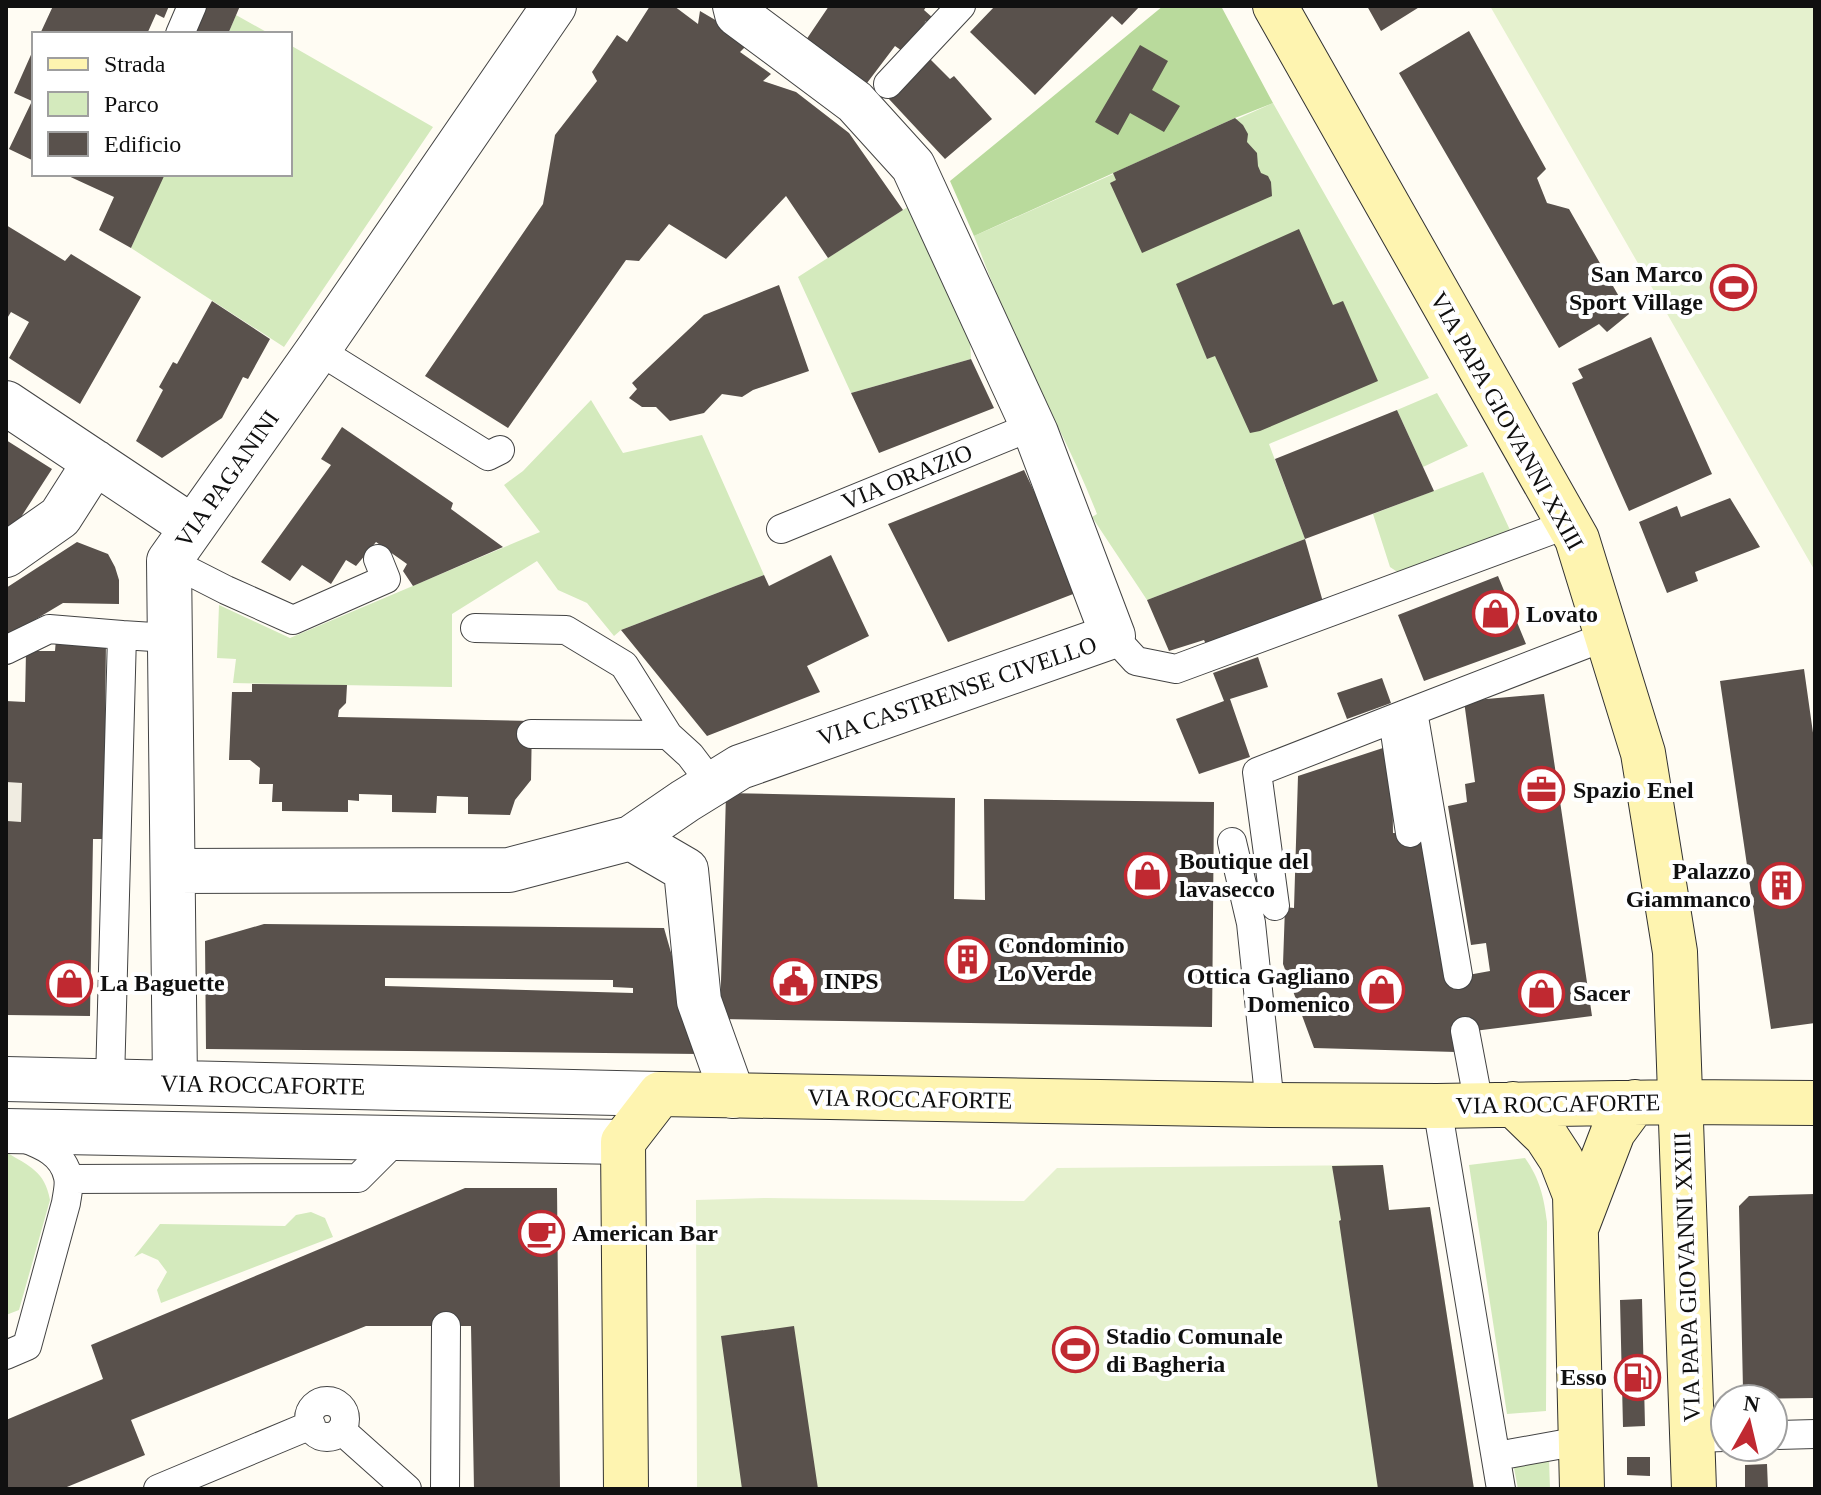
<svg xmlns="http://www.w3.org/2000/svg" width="1821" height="1495" viewBox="0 0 1821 1495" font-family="'Times New Roman',serif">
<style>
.green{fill:#d4eabd}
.forest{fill:#b9da9c}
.pitch{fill:#e5f1ce}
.plaza{fill:#f0ece1}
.building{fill:#59514c;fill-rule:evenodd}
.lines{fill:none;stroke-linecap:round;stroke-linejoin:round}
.lane-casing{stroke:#434343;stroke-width:30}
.street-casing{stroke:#434343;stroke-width:46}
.secondary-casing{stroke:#323232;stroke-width:46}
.lane{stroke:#fff;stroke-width:28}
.street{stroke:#fff;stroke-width:44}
.secondary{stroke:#fef4b0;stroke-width:44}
.labels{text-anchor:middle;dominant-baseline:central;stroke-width:8;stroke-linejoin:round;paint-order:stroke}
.poi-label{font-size:24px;font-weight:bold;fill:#101010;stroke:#fff;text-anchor:start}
.street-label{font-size:24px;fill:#101010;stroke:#fff}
</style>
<rect width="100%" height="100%" fill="#fffcf3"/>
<!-- green -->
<path class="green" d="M236 15 270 34H228Z
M290 45 433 127 284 347 131 248 164 174H290Z
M1273 103 1429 378 1269 444 1305 539 1147 600 1092 517 1097 514C1073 452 1041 395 1014 334 999 302 987 269 974 236Z
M917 201 970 339 971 359 851 393 798 277Z
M1437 393 1468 446 1423 467 1397 410Z
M591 400 623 453 702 435 764 575 621 630 614 636 587 603 558 590 537 561 452 614V687L233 683 236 659 217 658 219 605 290 638 540 532 504 485 523 471Z
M1483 472 1510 530 1399 573 1390 567 1373 514Z
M6 1152C29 1166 45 1171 50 1200L19 1310 6 1315Z
M1525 1158C1540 1179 1544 1198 1547 1222L1546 1411 1507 1414 1469 1165Z
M311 1212 325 1218 333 1237 161 1303 157 1290 167 1272 158 1260 142 1253 134 1257 160 1224 285 1226 296 1215Z
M1549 1459 1550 1489H1518L1513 1463Z"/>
<!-- forest -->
<path class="forest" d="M1163 6H1221L1273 103 1235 118 974 236 950 181Z"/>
<!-- pitch -->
<path class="pitch" d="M1490 6H1815V571Z
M1383 1165 1389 1210 1430 1207 1474 1489H697L696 1200 766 1198 1024 1201 1057 1168Z"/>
<!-- plaza -->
<path class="plaza" d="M6 782 22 783 21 822H7L6 898Z"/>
<!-- building -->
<path class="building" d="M53 6H169L164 18 156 14 147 34H40Z
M205 6H240L228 34H192Z
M650 6H674L698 24 700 11 751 41 740 52 771 74 763 81 796 92 849 133 903 210 828 258 786 196 726 259 669 224 639 261 626 260 508 428 425 376 543 204 555 135 597 81 592 72 617 35 627 42Z
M829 6H924L926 7 924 10 933 18 930 23 926 21 905 53 895 46 867 83 806 40Z
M995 6H1140L1122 25 1112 16 1035 95 970 32Z
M1367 6H1421L1381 31Z
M1469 31 1546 169 1537 178 1547 203 1569 209 1629 314 1607 332 1599 324 1559 348 1399 73Z
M1140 45 1168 61 1152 90 1180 106 1164 132 1130 113 1118 135 1095 122Z
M34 48V161L9 149 32 101 14 93Z
M928 57 950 79 954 76 992 119 945 159 888 98Z
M1235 118 1243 125 1248 134 1247 142 1257 153 1258 166 1261 173 1268 176 1271 182 1272 196 1142 253 1110 183 1116 180 1113 173Z
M64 174H165L131 248 99 230 114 197Z
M6 225 65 261 71 254 141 297 80 404 9 358 29 322 11 312 6 320Z
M1299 229 1333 305 1343 301 1378 381 1260 431 1250 433 1215 356 1207 359 1176 284Z
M779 285 809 371 753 390 742 397 722 394 704 413 670 421 656 407H642L629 398 637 389 632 383 704 315Z
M212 301 270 339 248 379 243 377 222 418 162 458 136 441 163 390 159 387 173 362 177 364Z
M1651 337 1712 474 1629 511 1572 383 1583 378 1578 369Z
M971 359 994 408 879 453 851 393Z
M1397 410 1434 491 1305 539 1275 459Z
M342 427 453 503 451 509 503 547 413 586 403 571 407 564 376 542 356 566 346 560 331 584 302 565 290 581 261 562 331 465 321 459Z
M6 440 52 469 14 528 6 533Z
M1024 470 1081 591 948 642 888 524Z
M1730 498 1760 547 1695 572 1698 581 1667 593 1639 522 1677 506 1681 517Z
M1305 539 1323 602 1206 644 1204 640 1169 651 1147 600Z
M77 542 108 554 115 567 119 580V604L63 603 6 637V588Z
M831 555 869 636 807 666 820 692 707 736 621 630 764 575 769 586Z
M1498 576 1526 644 1424 681 1398 615Z
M56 639 106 640 104 839H93L90 1016 6 1015 7 821 21 822 22 783 6 782V701L25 702 26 651H55Z
M1258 657 1268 687 1230 699 1250 757 1199 774 1176 719 1224 701 1213 673Z
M1804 669 1815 747V1023L1771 1029 1720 681Z
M1382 678 1391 703 1347 719 1337 693Z
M252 684 347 685 346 703 339 710 338 717 532 721 531 780 515 800 510 815 468 814V797L437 796 436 813 392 812V795L359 794V801L348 800V812L282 811V802H272L273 784H259L260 768 250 760H229L232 692H252Z
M1544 694 1592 1016 1474 1031 1456 1052 1314 1048 1283 964 1285 907 1294 908 1298 776 1392 745 1393 833 1421 834 1468 975 1490 971 1486 943 1471 945 1448 806 1467 802 1465 784 1475 782 1464 701Z
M726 793 955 798 954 899 985 900 984 799 1214 802 1212 1027 720 1019Z
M264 924 664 928 700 1054 206 1049 205 941ZM385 978 613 980V987L633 988V993L385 986Z
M1383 1165 1389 1210 1430 1207 1474 1489H1378L1339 1221 1341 1220 1332 1166Z
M465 1188H557L560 1489H474L471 1326H366L131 1420 145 1455 62 1489H6V1420L103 1379 91 1345Z
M1815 1194V1398L1752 1399 1743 1389 1739 1206 1749 1196Z
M1642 1299 1645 1426 1623 1427 1620 1300Z
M794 1326 818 1489H742L721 1336Z
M1627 1457H1650V1476L1627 1475Z
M1767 1464 1768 1489H1745V1465Z"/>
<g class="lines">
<defs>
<path id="lane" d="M180 34 192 6
M888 84 961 6
M318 350 488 456 500 450
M781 529 1033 426
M169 561 226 590 293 620 386 579 378 559
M475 628 566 630 624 665 668 735
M1113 636 1136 661 1176 669 1568 524
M6 650 49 629 122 635
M1393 719 1410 833
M531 734 668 735 690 755 712 784
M1232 842 1251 923 1270 1105
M1275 906 1257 772 1413 711
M1458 975 1413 711 1607 636
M1465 1031 1479 1105
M110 1081 122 635 169 638
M1437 1106 1501 1489
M69 1179 358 1178 398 1138
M6 1355 27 1346 66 1203C67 1195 70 1185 68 1177 63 1153 42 1145 21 1137
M309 1419a18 18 0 1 1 36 0a18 18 0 1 1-36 0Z
M341 1430 407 1489
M1773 1435 1815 1434
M1692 1438 1725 1437
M1497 1456 1580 1441
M158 1489 311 1425
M445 1489 446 1326"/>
<path id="street" d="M6 403 192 527
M6 555 60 517 95 462
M631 838 686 870 699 1001 733 1096
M173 871 509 870 631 838 685 801 740 767 1113 636 1036 433 913 166 855 102 737 14 735 6
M6 1079 660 1094
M175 1083 169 561 318 350 554 6
M6 1131 623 1142"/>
<path id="secondary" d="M1275 6 1577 539 1643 753 1675 952 1694 1489
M1513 1104 1546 1136 1561 1159 1575 1195 1582 1489
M1577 1226 1613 1132 1635 1102
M626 1489 623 1142 660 1094 1270 1105 1437 1106 1681 1102 1815 1103"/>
</defs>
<!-- lane casing -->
<use href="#lane" class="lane-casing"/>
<!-- street casing -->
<use href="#street" class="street-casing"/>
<!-- secondary casing -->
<use href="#secondary" class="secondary-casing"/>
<!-- lane -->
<use href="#lane" class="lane"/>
<!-- street -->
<use href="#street" class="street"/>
<!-- secondary -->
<use href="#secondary" class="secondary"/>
</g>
<!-- icons -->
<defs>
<symbol id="stadium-ring" viewBox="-11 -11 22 22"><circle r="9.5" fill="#fff" stroke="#c02931" stroke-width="1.5"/><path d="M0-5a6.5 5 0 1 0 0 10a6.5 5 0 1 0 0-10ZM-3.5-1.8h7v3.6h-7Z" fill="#c02931"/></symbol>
<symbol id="shop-ring" viewBox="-11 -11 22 22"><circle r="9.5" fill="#fff" stroke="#c02931" stroke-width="1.5"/><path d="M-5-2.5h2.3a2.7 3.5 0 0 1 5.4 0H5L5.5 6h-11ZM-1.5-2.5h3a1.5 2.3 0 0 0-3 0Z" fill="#c02931"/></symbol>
<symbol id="office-ring" viewBox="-11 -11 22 22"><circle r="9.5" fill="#fff" stroke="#c02931" stroke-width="1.5"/><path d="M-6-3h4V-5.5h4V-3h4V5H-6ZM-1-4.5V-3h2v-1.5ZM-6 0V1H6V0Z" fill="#c02931"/></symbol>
<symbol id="building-ring" viewBox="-11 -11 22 22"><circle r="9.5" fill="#fff" stroke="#c02931" stroke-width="1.5"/><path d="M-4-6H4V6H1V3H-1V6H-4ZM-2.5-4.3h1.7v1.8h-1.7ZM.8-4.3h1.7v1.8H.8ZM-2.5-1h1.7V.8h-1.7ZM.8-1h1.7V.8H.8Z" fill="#c02931"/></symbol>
<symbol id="civic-ring" viewBox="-11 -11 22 22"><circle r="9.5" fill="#fff" stroke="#c02931" stroke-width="1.5"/><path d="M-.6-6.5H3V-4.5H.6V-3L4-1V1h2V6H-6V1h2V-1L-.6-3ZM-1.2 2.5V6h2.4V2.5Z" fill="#c02931"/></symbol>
<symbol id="cafe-ring" viewBox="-11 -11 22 22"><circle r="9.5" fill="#fff" stroke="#c02931" stroke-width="1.5"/><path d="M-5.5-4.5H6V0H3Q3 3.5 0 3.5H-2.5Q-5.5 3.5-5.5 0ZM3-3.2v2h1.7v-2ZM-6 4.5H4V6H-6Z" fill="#c02931"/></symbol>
<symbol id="fuel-ring" viewBox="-11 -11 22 22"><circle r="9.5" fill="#fff" stroke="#c02931" stroke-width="1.5"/><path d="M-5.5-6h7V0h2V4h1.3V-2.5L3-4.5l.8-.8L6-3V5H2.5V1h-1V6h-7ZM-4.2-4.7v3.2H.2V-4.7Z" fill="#c02931"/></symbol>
</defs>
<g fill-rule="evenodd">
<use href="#stadium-ring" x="1708" y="262" width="51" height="51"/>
<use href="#shop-ring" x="1470" y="588" width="51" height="51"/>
<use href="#office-ring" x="1516" y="764" width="51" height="51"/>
<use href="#shop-ring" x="1122" y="850" width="51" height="51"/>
<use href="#building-ring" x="1756" y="860" width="51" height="51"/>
<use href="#building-ring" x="942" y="934" width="51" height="51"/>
<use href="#civic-ring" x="768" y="956" width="51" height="51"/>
<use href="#shop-ring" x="44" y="958" width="51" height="51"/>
<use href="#shop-ring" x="1356" y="964" width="51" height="51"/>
<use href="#shop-ring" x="1516" y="968" width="51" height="51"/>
<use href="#cafe-ring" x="516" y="1208" width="51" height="51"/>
<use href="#stadium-ring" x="1050" y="1324" width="51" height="51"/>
<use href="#fuel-ring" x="1612" y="1352" width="51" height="51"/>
</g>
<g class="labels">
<!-- poi labels -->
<g class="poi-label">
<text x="1703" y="274" text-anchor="end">San Marco<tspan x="1703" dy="28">Sport Village</tspan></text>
<text x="1526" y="614">Lovato</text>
<text x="1573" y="790">Spazio Enel</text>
<text x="1179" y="861">Boutique del<tspan x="1179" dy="28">lavasecco</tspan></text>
<text x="1751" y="871" text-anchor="end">Palazzo<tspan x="1751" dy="28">Giammanco</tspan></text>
<text x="998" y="945">Condominio<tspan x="998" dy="28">Lo Verde</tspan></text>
<text x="1350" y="976" text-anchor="end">Ottica Gagliano<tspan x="1350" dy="28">Domenico</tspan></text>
<text x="824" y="981">INPS</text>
<text x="100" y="983">La Baguette</text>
<text x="1573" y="993">Sacer</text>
<text x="572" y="1233">American Bar</text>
<text x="1106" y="1336">Stadio Comunale<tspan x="1106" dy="28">di Bagheria</tspan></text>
<text x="1607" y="1377" text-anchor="end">Esso</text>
</g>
<!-- street labels -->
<g class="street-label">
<text transform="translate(1507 421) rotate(61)">VIA PAPA GIOVANNI XXIII</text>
<text transform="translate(907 477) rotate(-22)">VIA ORAZIO</text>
<text transform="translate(227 479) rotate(-55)">VIA PAGANINI</text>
<text transform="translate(957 691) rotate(-19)">VIA CASTRENSE CIVELLO</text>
<text transform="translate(263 1085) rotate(1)">VIA ROCCAFORTE</text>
<text transform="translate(910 1099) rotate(1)">VIA ROCCAFORTE</text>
<text transform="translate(1558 1104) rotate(-1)">VIA ROCCAFORTE</text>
<text transform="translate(1687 1277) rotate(-92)">VIA PAPA GIOVANNI XXIII</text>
</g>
</g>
<!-- border -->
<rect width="1821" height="1495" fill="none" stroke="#101010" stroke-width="16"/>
<!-- legend -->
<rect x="32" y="32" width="260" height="144" fill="#ffffff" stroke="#9f9f9f" stroke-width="2"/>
<rect x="48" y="58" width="40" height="12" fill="#fef4b0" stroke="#9f9f9f" stroke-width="2"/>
<text x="104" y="72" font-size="24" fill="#101010">Strada</text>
<rect x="48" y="92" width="40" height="24" fill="#d4eabd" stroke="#9f9f9f" stroke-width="2"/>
<text x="104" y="112" font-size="24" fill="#101010">Parco</text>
<rect x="48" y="132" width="40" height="24" fill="#59514c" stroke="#9f9f9f" stroke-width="2"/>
<text x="104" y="152" font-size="24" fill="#101010">Edificio</text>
<!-- north arrow -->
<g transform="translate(1749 1423) rotate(8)"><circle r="38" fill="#ffffff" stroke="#9f9f9f" stroke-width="2"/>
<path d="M0-6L14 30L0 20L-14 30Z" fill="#c02931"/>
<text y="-12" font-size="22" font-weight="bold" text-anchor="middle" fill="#101010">N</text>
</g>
</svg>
